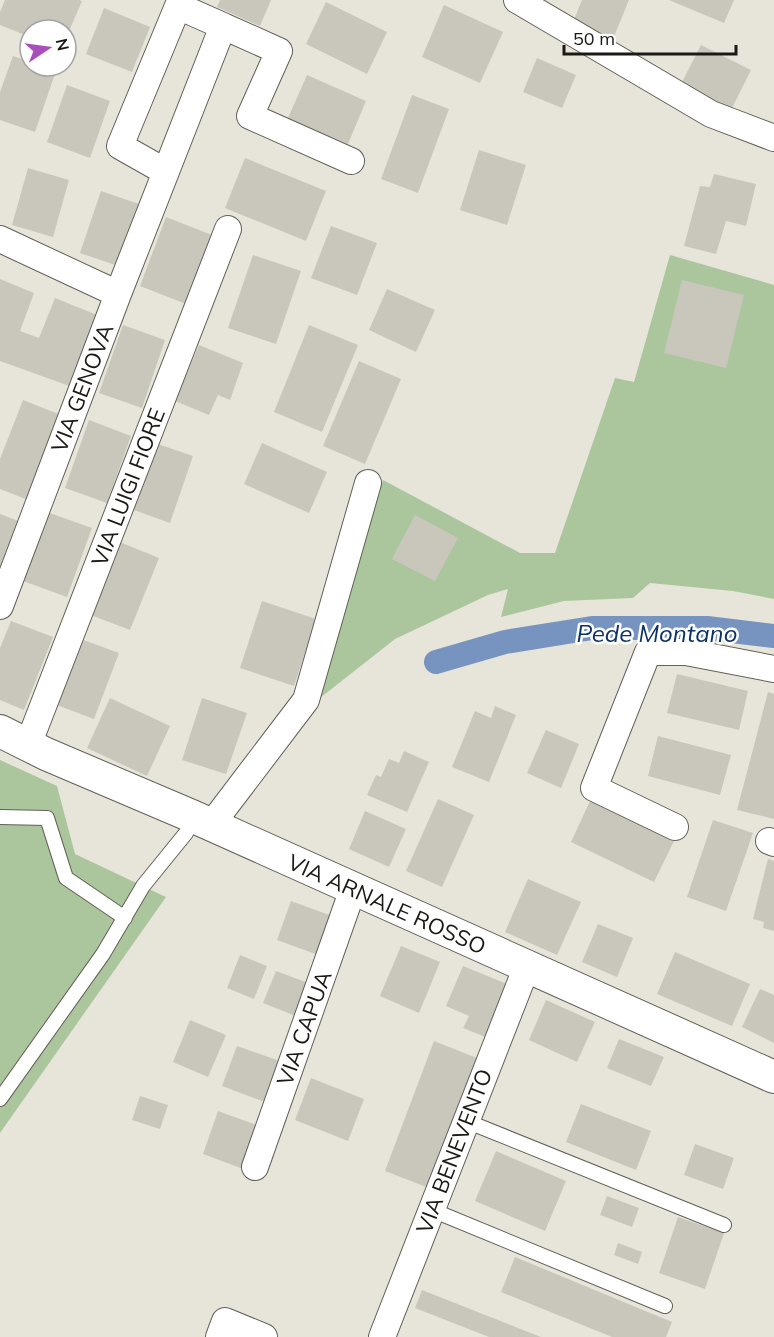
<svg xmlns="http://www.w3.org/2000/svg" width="774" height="1337" viewBox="0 0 774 1337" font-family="Mulish,sans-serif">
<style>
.green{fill:#abc69c}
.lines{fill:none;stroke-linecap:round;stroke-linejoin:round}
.canal{stroke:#7794c0;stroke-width:24}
.building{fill:#c9c7bc}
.service-casing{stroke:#626057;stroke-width:16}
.minor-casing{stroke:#626057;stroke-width:28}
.tertiary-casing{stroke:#626057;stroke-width:34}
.service{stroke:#fff;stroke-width:14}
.minor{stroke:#fff;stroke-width:26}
.tertiary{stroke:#fff;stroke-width:32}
.labels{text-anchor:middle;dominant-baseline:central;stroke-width:5;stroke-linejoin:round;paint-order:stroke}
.street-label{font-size:22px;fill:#1a1915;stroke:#fff}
.water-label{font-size:24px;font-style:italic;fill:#0c3267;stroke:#fff}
</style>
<rect width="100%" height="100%" fill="#e7e5da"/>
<!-- green -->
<path class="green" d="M670 255 774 285V599L733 591 650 583 633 598 564 601 501 617 508 589 488 595 395 639 320 698 314 697 383 480 520 553H555L615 378 634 382Z
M0 760 57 786 75 854 166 897 0 1133Z"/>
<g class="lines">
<!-- canal -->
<path class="canal" d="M436 662 505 642 592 628H707L774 636"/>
</g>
<!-- building -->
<path class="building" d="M5 0H79L82 1 66 38V30H30V37L0 25V12Z
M220 0H271L260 26 217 7Z
M582 0H629L613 39 573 22Z
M669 0H734L724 23Z
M326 2 387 32 367 74 306 44Z
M444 5 503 32 480 83 422 57Z
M104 8 150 27 132 72 86 54Z
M701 45 751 70 731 110 681 84Z
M13 56 30 62V66H41L56 71 35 132 0 120V92Z
M537 58 576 75 562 108 523 92Z
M307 75 366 101 348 144 288 118Z
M67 85 110 101 90 158 47 142Z
M412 95 449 109 418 193 381 179Z
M479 150 526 165 507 225 460 210Z
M245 158 326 191 306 241 225 208Z
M28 168 69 180 53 237 12 225Z
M714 174 756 184 746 226 726 221 716 254 684 246 700 186 710 187Z
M101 191 142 205 121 267 80 253Z
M166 217 212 235 186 304 140 286Z
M331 226 377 243 357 295 311 278Z
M253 255 301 271 276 344 228 328Z
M0 279 34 293 20 331 39 338 55 298 102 317 75 388 0 361Z
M682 280 744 295 726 368 664 353Z
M387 289 435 310 416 352 369 330Z
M123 325 165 340 142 408 99 393Z
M309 325 358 345 322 432 274 412Z
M199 345 243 363 230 400 218 395 209 415 175 401Z
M359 361 401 379 365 464 323 446Z
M23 400 61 415 28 500 0 489V459Z
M89 420 131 436 107 503 65 488Z
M155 443 193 456 170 523 131 509Z
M262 443 327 472 309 513 244 484Z
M47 512 92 528 67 597 23 581Z
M0 514 24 523 0 584Z
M415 515 458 538 435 581 392 559Z
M117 541 159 558 130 630 88 614Z
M262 601 316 619 294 686 240 668Z
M11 621 53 637 24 710 0 700V648Z
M78 638 119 653 94 719 54 704Z
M677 674 748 691 739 730 667 713Z
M768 692 774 694V819L737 810Z
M110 698 170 726 147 776 87 748Z
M202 698 247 713 226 774 182 760Z
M495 706 516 715 489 782 452 767 475 711 491 718Z
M546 730 579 744 561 788 527 773Z
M658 736 731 755 720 795 648 776Z
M404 751 429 762 407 812 367 795 376 775 381 777 389 759 399 763Z
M438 799 474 815 442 887 406 871Z
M591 799 675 839 654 882 571 842Z
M365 811 406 829 389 867 349 849Z
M713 820 753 833 726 911 687 897Z
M768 859 774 861V931L763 928 764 922 753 919Z
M528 879 581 902 557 955 505 932Z
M291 901 335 917 321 956 277 940Z
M598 924 633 938 617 977 582 962Z
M401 946 440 962 419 1013 380 996Z
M675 952 750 984 732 1026 657 994Z
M240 955 267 966 254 999 227 988Z
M463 966 512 986 493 1040 463 1028 469 1016 446 1006Z
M276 971 311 984 298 1017 263 1003Z
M760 989 774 995V1043L742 1027Z
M546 1000 595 1022 577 1062 529 1040Z
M190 1020 226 1035 208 1077 173 1062Z
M619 1039 664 1057 651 1086 607 1068Z
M434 1041 477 1058 429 1188 385 1171Z
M237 1046 280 1061 265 1102 222 1086Z
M311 1078 364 1099 348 1141 295 1120Z
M140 1096 168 1105 160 1129 132 1120Z
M581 1104 651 1131 636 1170 566 1142Z
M218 1111 262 1127 246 1170 203 1154Z
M695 1144 734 1158 723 1189 684 1175Z
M496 1151 566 1181 545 1231 475 1201Z
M607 1196 639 1208 632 1227 600 1215Z
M678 1217 724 1233 705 1289 659 1273Z
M618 1243 642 1252 638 1264 614 1255Z
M515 1257 672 1322 666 1337H612L501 1292Z
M422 1290 541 1337H489L415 1308Z"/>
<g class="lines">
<defs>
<path id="service" d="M0 817 47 818 66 878 125 918
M0 1099 103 954 143 886 186 833 194 817
M466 1121 724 1225
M432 1210 665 1306"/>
<path id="minor" d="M517 0 711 114 774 138
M223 26 279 51 250 116 351 161
M0 239 118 294
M0 606 118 294 223 26 178 6 120 146 166 172
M28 745 228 229
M211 825 306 700 368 483
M675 827 594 788 648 652H686L774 669
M769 841 774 843
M255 1167 353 889
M219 1337 225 1321 264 1337
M382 1337 527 966"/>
<path id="tertiary" d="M0 731 46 754 194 817 774 1077"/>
</defs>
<!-- service casing -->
<use href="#service" class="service-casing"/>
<!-- minor casing -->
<use href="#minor" class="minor-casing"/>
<!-- tertiary casing -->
<use href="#tertiary" class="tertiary-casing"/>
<!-- service -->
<use href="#service" class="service"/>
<!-- minor -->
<use href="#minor" class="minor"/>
<!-- tertiary -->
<use href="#tertiary" class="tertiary"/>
</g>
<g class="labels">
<!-- street labels -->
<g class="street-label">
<text transform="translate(82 388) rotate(-69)">VIA GENOVA</text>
<text transform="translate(128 487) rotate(-69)">VIA LUIGI FIORE</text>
<text transform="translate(387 904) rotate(24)">VIA ARNALE ROSSO</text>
<text transform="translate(304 1028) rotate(-70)">VIA CAPUA</text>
<text transform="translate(454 1151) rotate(-69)">VIA BENEVENTO</text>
</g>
<!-- water labels -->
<g class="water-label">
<text x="657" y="633">Pede Montano</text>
</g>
</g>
<!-- north arrow -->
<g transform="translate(48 48) rotate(77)"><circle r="28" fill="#ffffff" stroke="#a3a3a1" stroke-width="1.5"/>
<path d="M0-4.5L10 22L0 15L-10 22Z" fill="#a94fbb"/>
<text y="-9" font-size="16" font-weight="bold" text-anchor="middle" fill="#1a1915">N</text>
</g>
<!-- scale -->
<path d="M564 45v9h172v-9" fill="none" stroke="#1a1915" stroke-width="3"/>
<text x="573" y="45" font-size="18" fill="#1a1915" stroke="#ffffff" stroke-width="4.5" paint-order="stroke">50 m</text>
</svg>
